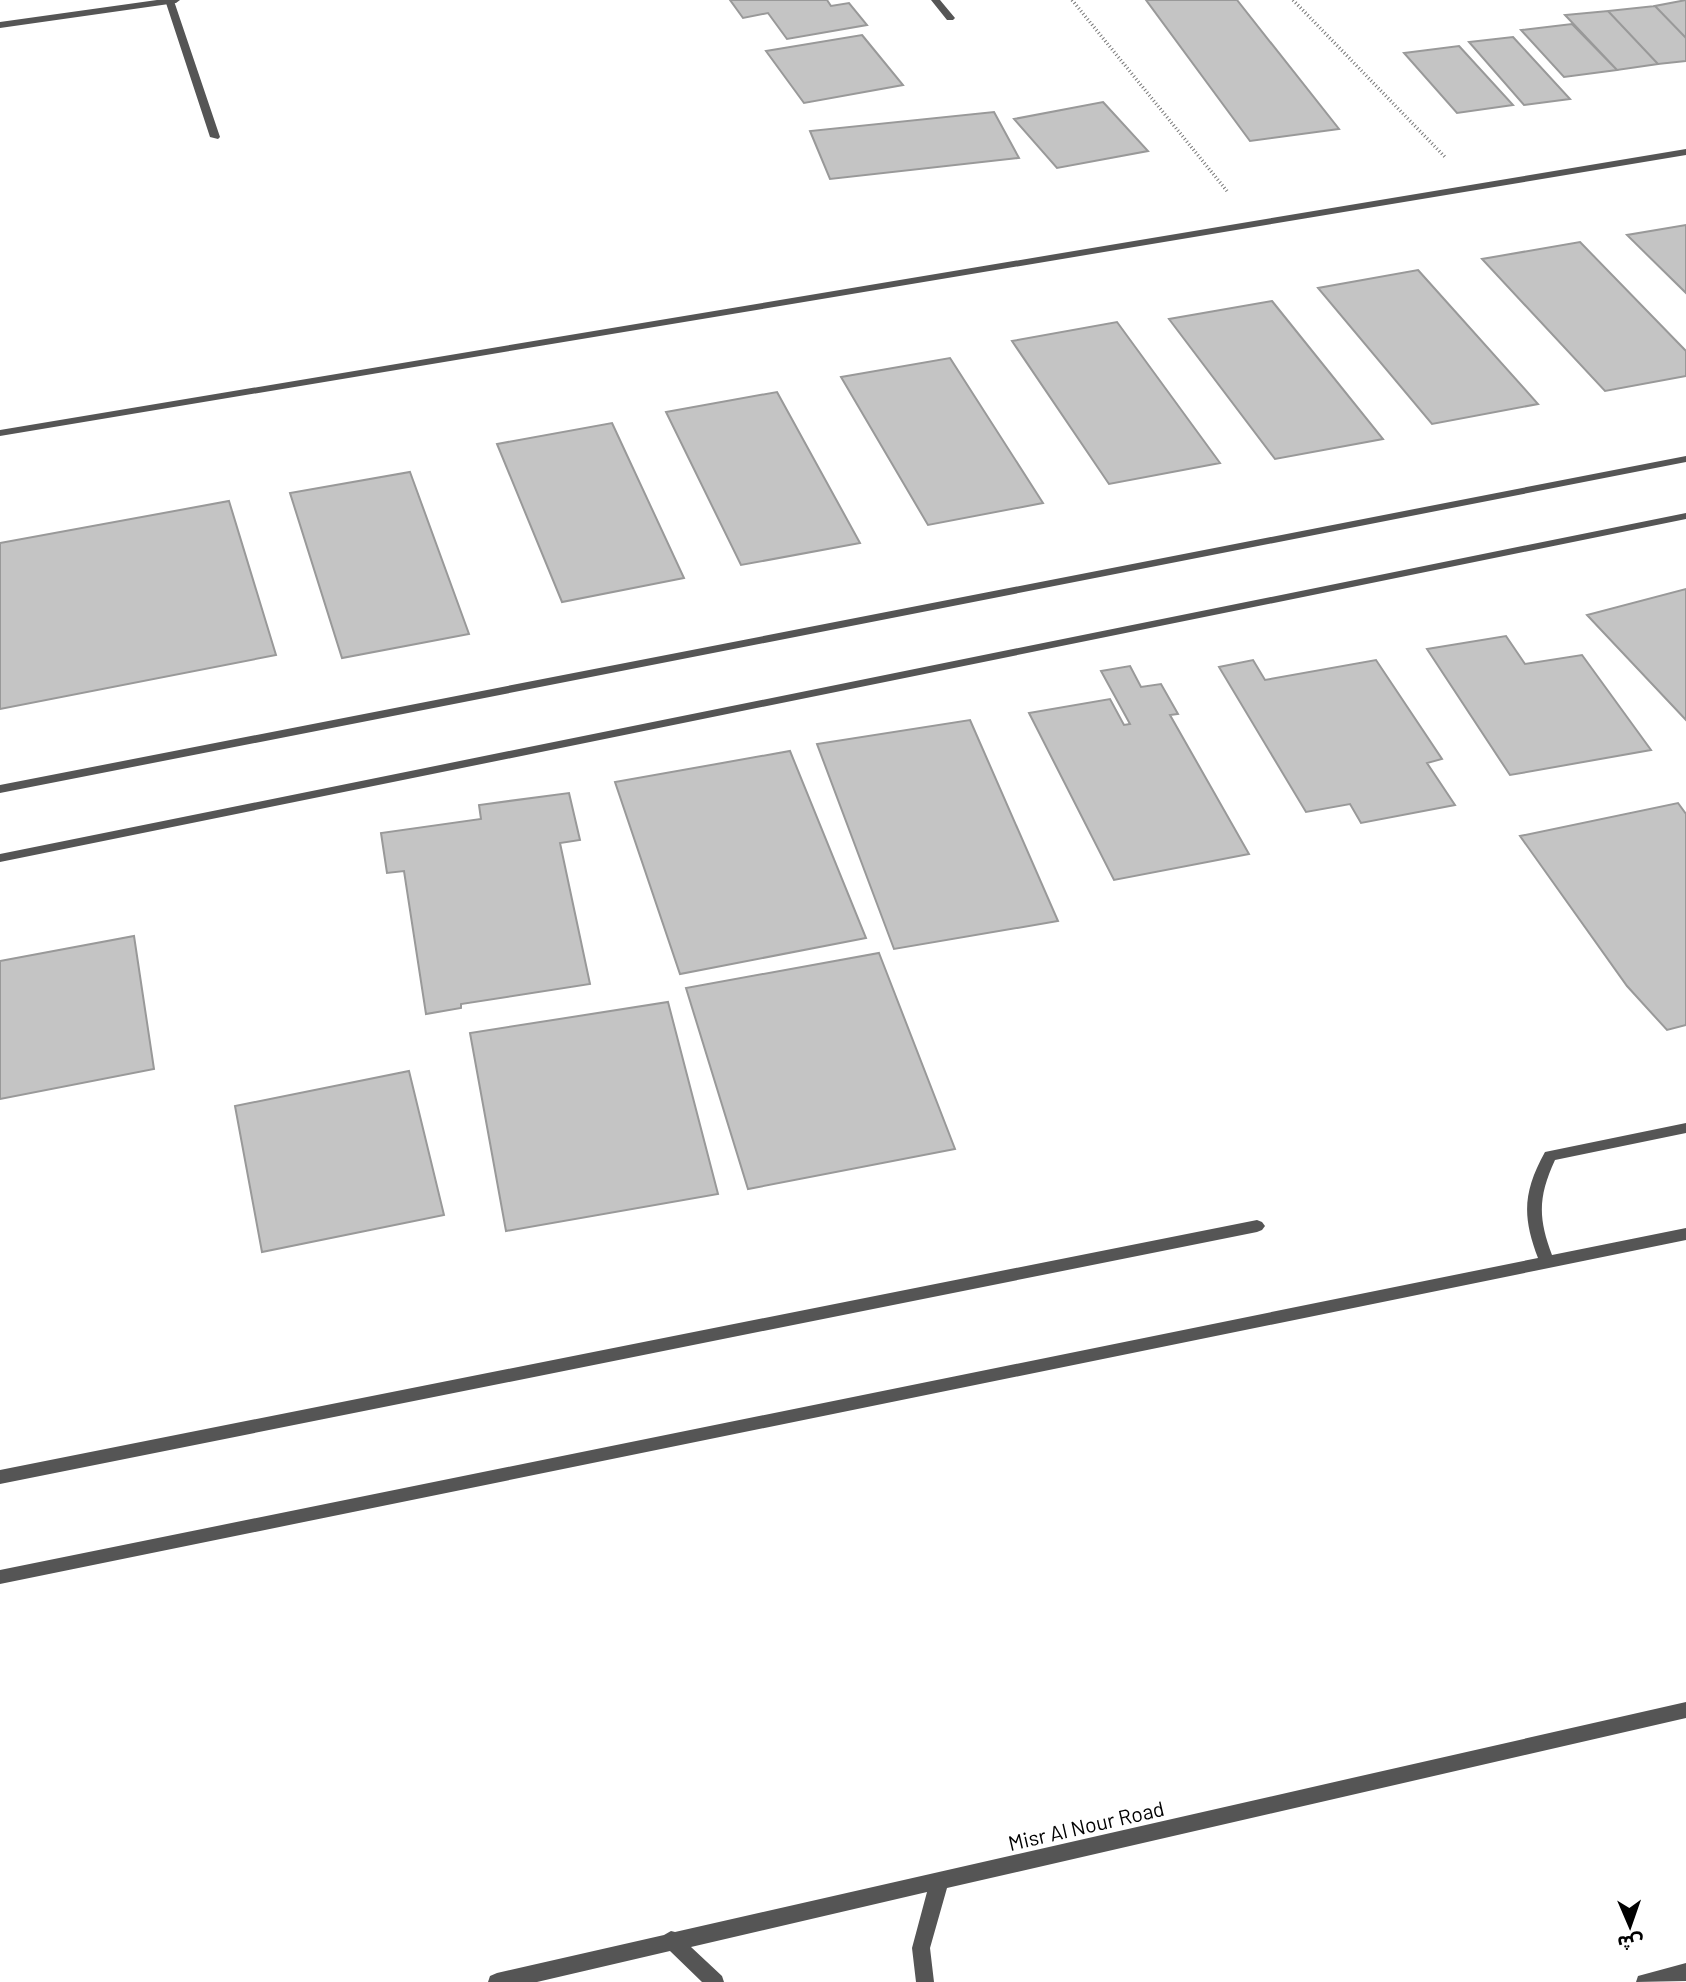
<svg xmlns="http://www.w3.org/2000/svg" width="1686" height="1982" viewBox="0 0 1686 1982" font-family="Barlow,'Noto Sans Arabic',sans-serif">
<style>
.building{fill:#c4c4c4;stroke:#999;stroke-width:2}
.lines{fill:none;stroke-linecap:round;stroke-linejoin:round}
.path{stroke:#777;stroke-width:3.5;stroke-dasharray:1 2.5;stroke-linecap:butt}
.service{fill:#555;fill-rule:evenodd}
.minor{fill:#555;fill-rule:evenodd}
.tertiary{fill:#555;fill-rule:evenodd}
.labels{text-anchor:middle;dominant-baseline:central;stroke-width:6;stroke-linejoin:round;paint-order:stroke}
.near-street-label{font-size:21px;fill:#000;stroke:#fff}
</style>
<rect width="100%" height="100%" fill="#fff"/>
<!-- building -->
<path class="building" d="M730 0H827L831 6 849 3 867 25 787 39 768 13 743 18Z
M1146 0H1237L1339 129 1250 141Z
M1686 0V38L1655 6Z
M1655 6 1686 38V61L1658 64 1608 11Z
M1608 11 1658 64 1617 70 1565 15Z
M1572 24 1617 70 1564 77 1521 30Z
M862 35 903 85 804 103 766 51Z
M1513 37 1570 99 1524 105 1469 42Z
M1459 46 1513 105 1457 113 1404 53Z
M1103 102 1148 151 1057 168 1014 119Z
M994 112 1019 158 830 179 810 131Z
M1686 225V293L1627 235Z
M1580 242 1686 351V376L1605 391 1482 259Z
M1418 270 1538 404 1432 424 1318 288Z
M1272 301 1383 439 1275 459 1169 319Z
M1117 322 1220 463 1109 484 1012 341Z
M950 358 1043 503 928 525 841 377Z
M777 392 860 543 741 565 666 412Z
M612 423 684 578 562 602 497 444Z
M410 472 469 634 342 658 290 493Z
M229 501 276 655 0 709V543Z
M1686 589V720L1587 615Z
M1506 636 1525 664 1582 655 1651 750 1510 775 1427 649Z
M1253 660 1265 680 1376 660 1442 759 1427 763 1455 805 1361 823 1350 804 1306 812 1219 667Z
M1130 666 1141 687 1161 684 1178 714 1170 715 1249 854 1114 880 1029 713 1110 699 1124 725 1130 724 1101 671Z
M970 720 1058 921 894 949 817 744Z
M790 751 866 938 680 974 615 782Z
M569 793 580 840 560 843 590 984 461 1004V1008L426 1014 404 871 387 873 381 833 481 819 479 805Z
M1678 803 1686 814V1025L1667 1030 1627 986 1520 836Z
M134 936 154 1069 0 1099V961Z
M879 953 955 1149 748 1189 686 988Z
M668 1002 718 1194 506 1231 470 1033Z
M409 1071 444 1215 262 1252 235 1106Z"/>
<g class="lines">
<!-- path -->
<path class="path" d="M1072 0 1227 191
M1293 0 1445 157"/>
<!-- service -->
<path class="service" d="M165 0 174 1 220 137 218 139 210 137Z
M931 0H940L955 18 953 20H947Z
M1686 456V462L0 793V785Z
M1686 513V519L0 862V854Z
M1686 1123V1133L1555 1160C1538 1197 1538 1218 1552 1255L1686 1228V1240L0 1584V1570L1538 1258C1522 1216 1523 1192 1545 1152Z
M1257 1220 1262 1222 1265 1226 1262 1230 1257 1232 0 1484V1470Z"/>
<!-- minor -->
<path class="minor" d="M157 0H180L176 3 0 28V22Z
M1686 149V155L0 436V430Z"/>
<!-- tertiary -->
<path class="tertiary" d="M1686 1702V1718L947 1888 930 1948 934 1982H916L912 1948 927 1892 691 1947 722 1976 724 1982H702L670 1951 537 1982H488L490 1976 497 1973 664 1935 671 1931 675 1932Z
M1686 1963V1981L1636 1982 1638 1976Z"/>
</g>
<g class="labels">
<!-- near-street labels -->
<g class="near-street-label">
<text transform="translate(1086 1825) rotate(-13)">Misr Al Nour Road</text>
</g>
</g>
<!-- north arrow -->
<g transform="translate(1630 1926) rotate(178)" stroke="#ffffff" stroke-width="5" paint-order="stroke">
<path d="M0-5L12 26L0 18L-12 26Z" fill="#000000"/>
<text y="-10" font-size="19" font-weight="bold" text-anchor="middle" fill="#000000">ش</text>
</g>
</svg>
